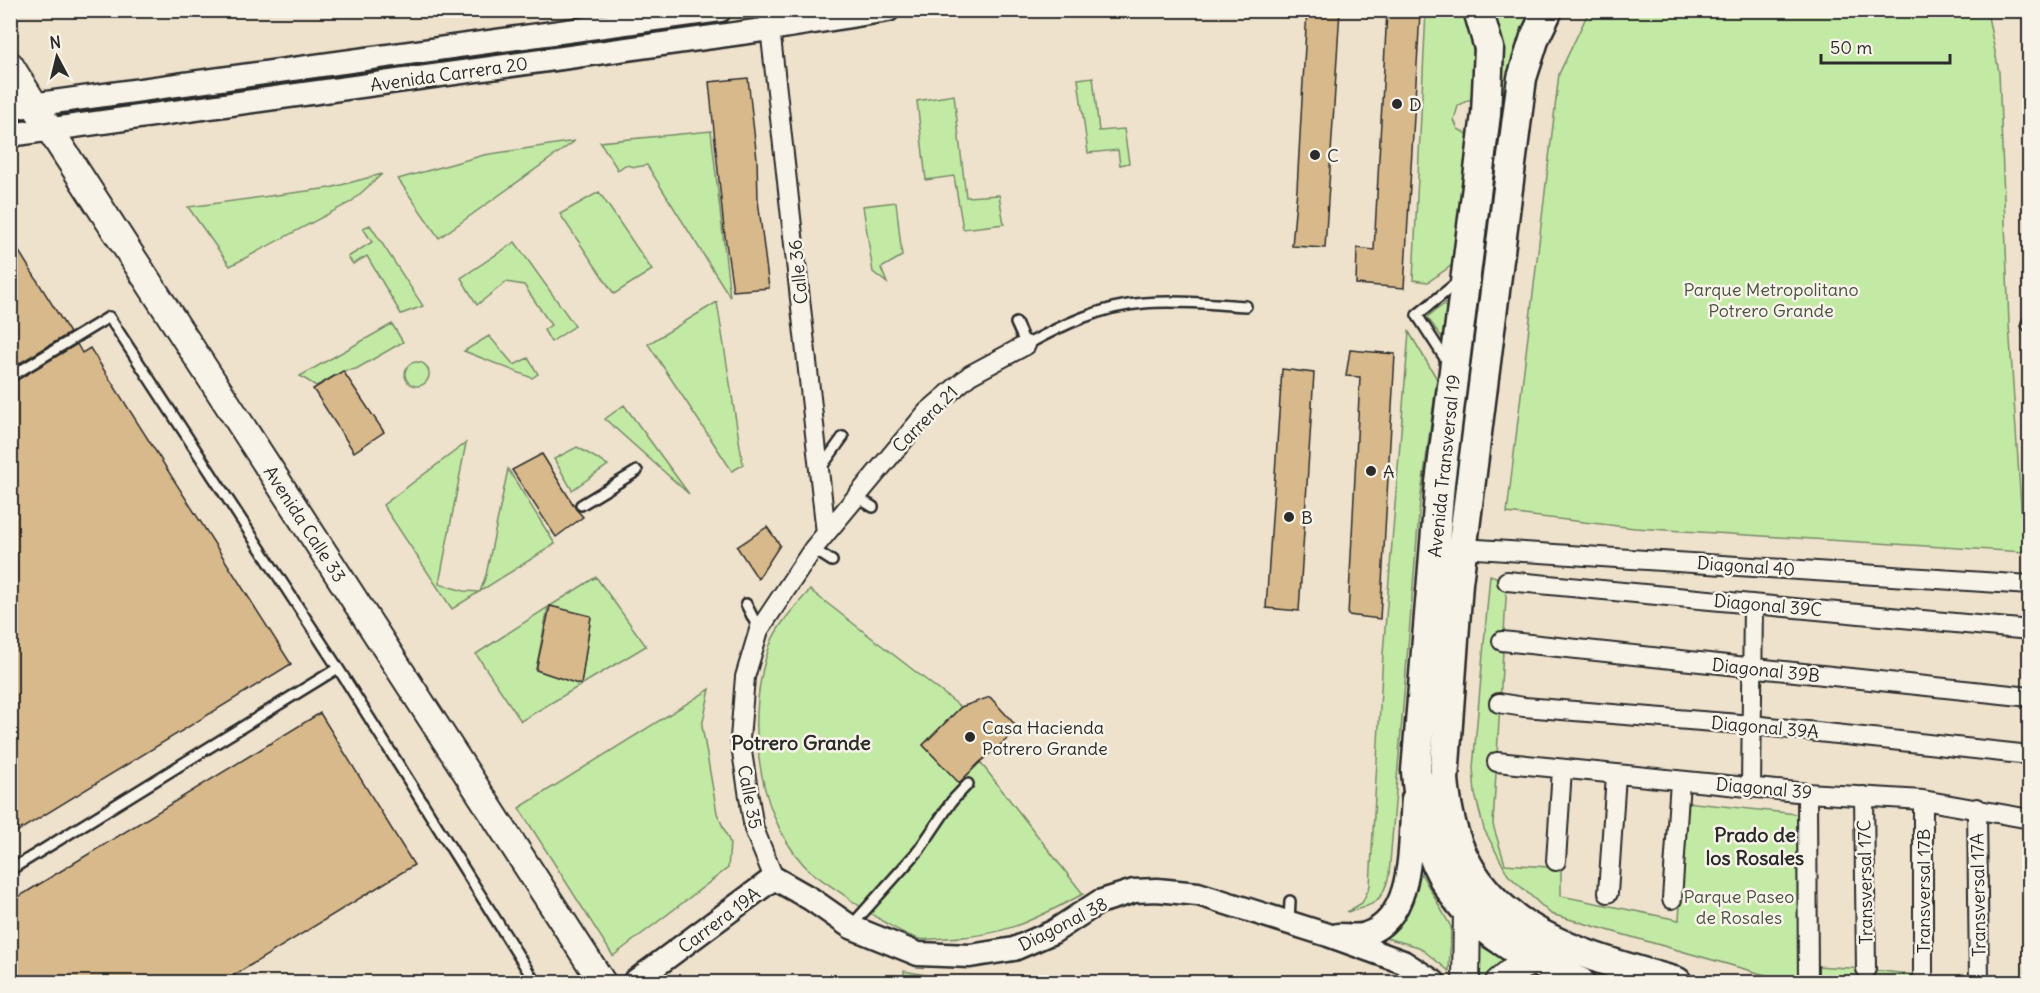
<svg xmlns="http://www.w3.org/2000/svg" width="2040" height="993" viewBox="0 0 2040 993" font-family="Delius,sans-serif">
<style>
.green{fill:#c3eaa5;stroke:#778a68;stroke-width:1.5}
.building{fill:#d8b98b;stroke:#2b2b2b;stroke-width:1.5}
.lines{fill:none;stroke-linecap:round;stroke-linejoin:round}
.service-casing{stroke:#2b2b2b;stroke-width:14}
.pedestrian-casing{stroke:#2b2b2b;stroke-width:18}
.minor-casing{stroke:#2b2b2b;stroke-width:22}
.tertiary-casing{stroke:#2b2b2b;stroke-width:27}
.secondary-casing{stroke:#2b2b2b;stroke-width:30}
.primary-casing{stroke:#2b2b2b;stroke-width:33}
.service{stroke:#f7f3e8;stroke-width:9}
.pedestrian{stroke:#f7f3e8;stroke-width:14}
.minor{stroke:#f7f3e8;stroke-width:18}
.tertiary{stroke:#f7f3e8;stroke-width:22}
.secondary{stroke:#f7f3e8;stroke-width:26}
.primary{stroke:#f7f3e8;stroke-width:28}
.poi-dot{fill:#2b2b2b;stroke:#f7f3e8;stroke-width:2}
.labels{text-anchor:middle;dominant-baseline:central;stroke-width:5;stroke-linejoin:round;paint-order:stroke}
.street-label{font-size:18px;fill:#2b2b2b;stroke:#f7f3e8}
.poi-label{font-size:18px;fill:#2b2b2b;stroke:#f7f3e8;text-anchor:start}
.park-label{font-size:18px;fill:#495143;stroke:#f7f3e8}
.neighbourhood-label{font-size:20px;font-weight:bold;fill:#2b2b2b;stroke:#f7f3e8}
</style>
<rect width="100%" height="100%" fill="#eee2cc"/>
<filter id="ink" filterUnits="userSpaceOnUse"><feTurbulence type="fractalNoise" baseFrequency=".0167" numOctaves="2"/><feDisplacementMap in="SourceGraphic" scale="12" xChannelSelector="R" yChannelSelector="G"/><feConvolveMatrix kernelMatrix="1 2 1 2 8 2 1 2 1" color-interpolation-filters="sRGB"/></filter>
<g filter="url(#ink)">
<!-- green -->
<path class="green" d="M1426 11H1461C1476 40 1475 67 1475 100H1468L1458 106 1454 120 1458 129 1469 135 1455 263 1428 282 1413 280Z
M1488 11H1537L1516 54 1500 116 1502 57Z
M1589 11H1987L1999 72 2009 324 2024 552 1635 528 1507 513 1559 74Z
M1093 77 1099 131 1124 129 1129 163 1120 165 1118 150 1088 153 1078 79Z
M954 95 966 197 999 195 1004 224 963 229 954 176 926 180 917 101Z
M711 131 730 297 647 165 636 167 625 165 618 170 600 142Z
M575 141 439 238 398 179 484 155Z
M382 174 351 202 230 266 188 207 330 188Z
M599 192 652 270 614 294 560 214Z
M896 202 902 256 881 268 887 283 873 272 863 206Z
M370 225 423 306 401 314 367 256 353 264 348 257 372 242 363 228Z
M515 242 575 326 551 342 544 330 551 325 524 285 506 282 477 305 461 278Z
M717 302 743 465 732 471 648 344Z
M1447 302 1443 339 1427 317Z
M392 324 403 342 356 369 343 371 316 386 300 376Z
M1409 332 1437 379 1420 502 1389 875C1383 902 1373 906 1347 912L1362 903 1370 886 1383 654Z
M489 336 514 365 528 358 538 374 532 378 464 351Z
M405 374a12 12 0 1 1 24 0a12 12 0 1 1-24 0Z
M624 405 689 494 605 419Z
M466 443 439 584 464 591 480 592 486 575 508 469 555 544 452 609 383 505Z
M577 447 608 465 572 490 554 459Z
M1490 575 1507 581 1493 825 1505 864 1561 868V896L1679 920 1686 802 1797 814 1798 965 1866 969 1923 976V982H1790L1551 914 1508 875 1484 829 1475 794 1473 768Z
M596 577 646 646 521 721 476 654 548 607 536 670 581 685 591 617 550 606Z
M810 590 961 707 923 745 960 783 980 762 1083 894C1033 920 1003 937 946 938 938 938 926 941 919 939 899 933 865 910 848 898 834 887 816 878 804 865 755 811 745 713 770 645 778 624 795 607 810 590Z
M710 689 702 726 717 813 730 843 728 868 613 956 519 808Z
M1414 861 1451 927 1449 971 1419 947 1386 938 1408 913Z
M1478 945 1508 960 1481 982H1475Z
M904 971 963 982H905Z"/>
<!-- building -->
<path class="building" d="M1307 10H1340L1325 248 1292 246 1297 189Z
M1387 11 1420 13 1404 288 1356 284 1357 248 1374 250Z
M748 78 757 159 758 200 769 288 733 291 724 229 709 82Z
M10 237 70 333 10 369Z
M77 344 82 353 90 348 291 664 10 836V384Z
M1350 350 1395 354 1380 619 1348 615 1360 377 1346 376Z
M1282 369 1314 373 1299 611 1266 608Z
M343 371 384 432 354 452 313 389Z
M542 454 576 509 583 517 556 537 512 470Z
M767 527 780 545 758 579 737 547Z
M550 606 591 616 581 685 536 670Z
M990 697 1019 729 980 762 959 783 923 745 961 707Z
M320 713 414 865 223 982H10V902Z"/>
<g class="lines">
<defs>
<path id="service" d="M1016 323 1026 345C1062 325 1102 306 1144 303 1177 300 1212 304 1246 306
M1448 363 1417 315 1459 281
M10 377 109 317 338 668 535 982
M820 469 843 437
M857 497 873 507
M581 505 637 471
M813 549 832 561
M746 604 759 630
M10 870 338 668
M1289 923 1290 901
M852 925 919 850 952 801 968 784"/>
<path id="pedestrian" d="M2029 324H2030"/>
<path id="minor" d="M768 10 826 533
M1462 548 2030 585
M1507 581 2030 630
M1502 641 2030 697
M1499 703 1524 707 1752 725 2030 755
M1497 762 1807 793 1923 800 2030 819
M1751 788 1753 604
M1807 793 1808 982
M1864 796 1866 969
M1923 800V982
M1977 808 1979 982
M1556 861 1562 769
M774 878 754 829 740 739 745 677 759 630 813 549 927 412 970 375 1026 345
M1608 893 1616 775
M1672 899 1680 781"/>
<path id="tertiary" d="M10 108 720 10
M10 135 770 29 888 10
M1338 935C1347 935 1358 937 1366 934 1416 917 1409 842 1413 799
M634 982 774 878 811 899 851 927 918 954 970 956 1014 949 1053 932 1099 902 1134 891 1157 890 1198 894 1328 935 1403 962 1434 982"/>
<path id="secondary" d="M10 65 50 130 602 982
M1466 982 1467 912
M1499 982 1512 971 1532 961"/>
<path id="primary" d="M1478 10 1489 48 1486 114 1440 483 1416 771C1425 893 1473 935 1580 982
M1548 10 1535 37 1522 78 1458 583 1444 779C1455 922 1560 949 1677 982"/>
</defs>
<!-- service casing -->
<use href="#service" class="service-casing"/>
<!-- pedestrian casing -->
<use href="#pedestrian" class="pedestrian-casing"/>
<!-- minor casing -->
<use href="#minor" class="minor-casing"/>
<!-- tertiary casing -->
<use href="#tertiary" class="tertiary-casing"/>
<!-- secondary casing -->
<use href="#secondary" class="secondary-casing"/>
<!-- primary casing -->
<use href="#primary" class="primary-casing"/>
<!-- service -->
<use href="#service" class="service"/>
<!-- pedestrian -->
<use href="#pedestrian" class="pedestrian"/>
<!-- minor -->
<use href="#minor" class="minor"/>
<!-- tertiary -->
<use href="#tertiary" class="tertiary"/>
<!-- secondary -->
<use href="#secondary" class="secondary"/>
<!-- primary -->
<use href="#primary" class="primary"/>
</g>
</g>
<!-- markers -->
<g class="poi-dot">
<circle cx="1397" cy="104" r="6"/>
<circle cx="1315" cy="155" r="6"/>
<circle cx="1371" cy="471" r="6"/>
<circle cx="1289" cy="517" r="6"/>
<circle cx="970" cy="737" r="6"/>
</g>
<g class="labels">
<!-- street labels -->
<g class="street-label">
<text transform="translate(449 74) rotate(-8)">Avenida Carrera 20</text>
<text transform="translate(798 272) rotate(-96)">Calle 36</text>
<text transform="translate(925 419) rotate(-46)">Carrera 21</text>
<text transform="translate(1444 466) rotate(-84)">Avenida Transversal 19</text>
<text transform="translate(305 524) rotate(57)">Avenida Calle 33</text>
<text transform="translate(1746 566) rotate(4)">Diagonal 40</text>
<text transform="translate(1768 605) rotate(5)">Diagonal 39C</text>
<text transform="translate(1766 670) rotate(6)">Diagonal 39B</text>
<text transform="translate(1765 727) rotate(5)">Diagonal 39A</text>
<text transform="translate(1764 788) rotate(5)">Diagonal 39</text>
<text transform="translate(750 797) rotate(79)">Calle 35</text>
<text transform="translate(1865 882) rotate(-91)">Transversal 17C</text>
<text transform="translate(1923 891) rotate(-90)">Transversal 17B</text>
<text transform="translate(1978 895) rotate(-91)">Transversal 17A</text>
<text transform="translate(719 920) rotate(-37)">Carrera 19A</text>
<text transform="translate(1063 924) rotate(-27)">Diagonal 38</text>
</g>
<!-- poi labels -->
<g class="poi-label">
<text x="1409" y="104">D</text>
<text x="1327" y="155">C</text>
<text x="1383" y="471">A</text>
<text x="1301" y="517">B</text>
<text x="982" y="727">Casa Hacienda<tspan x="982" dy="21">Potrero Grande</tspan></text>
</g>
<!-- park labels -->
<g class="park-label">
<text x="1771" y="289">Parque Metropolitano<tspan x="1771" dy="21">Potrero Grande</tspan></text>
<text x="1739" y="896">Parque Paseo<tspan x="1739" dy="21">de Rosales</tspan></text>
</g>
<!-- neighbourhood labels -->
<g class="neighbourhood-label">
<text x="801" y="742">Potrero Grande</text>
<text x="1755" y="834">Prado de<tspan x="1755" dy="23">los Rosales</tspan></text>
</g>
</g>
<!-- margin -->
<rect width="2040" height="993" fill="none" stroke="#f7f3e8" stroke-width="36"/>
<rect x="18" y="18" width="2004" height="957" fill="none" stroke="#2b2b2b" stroke-width="2" filter="url(#ink)"/>
<!-- north arrow -->
<g transform="translate(57 57) rotate(353)" stroke="#f7f3e8" stroke-width="4.5" paint-order="stroke">
<path d="M0-4.5L10 22L0 15L-10 22Z" fill="#2b2b2b"/>
<text y="-9" font-size="16" font-weight="bold" text-anchor="middle" fill="#2b2b2b">N</text>
</g>
<!-- scale -->
<path d="M1821 54v9h129v-9" fill="none" stroke="#2b2b2b" stroke-width="3"/>
<text x="1830" y="54" font-size="18" fill="#2b2b2b" stroke="#f7f3e8" stroke-width="4.5" paint-order="stroke">50 m</text>
</svg>
